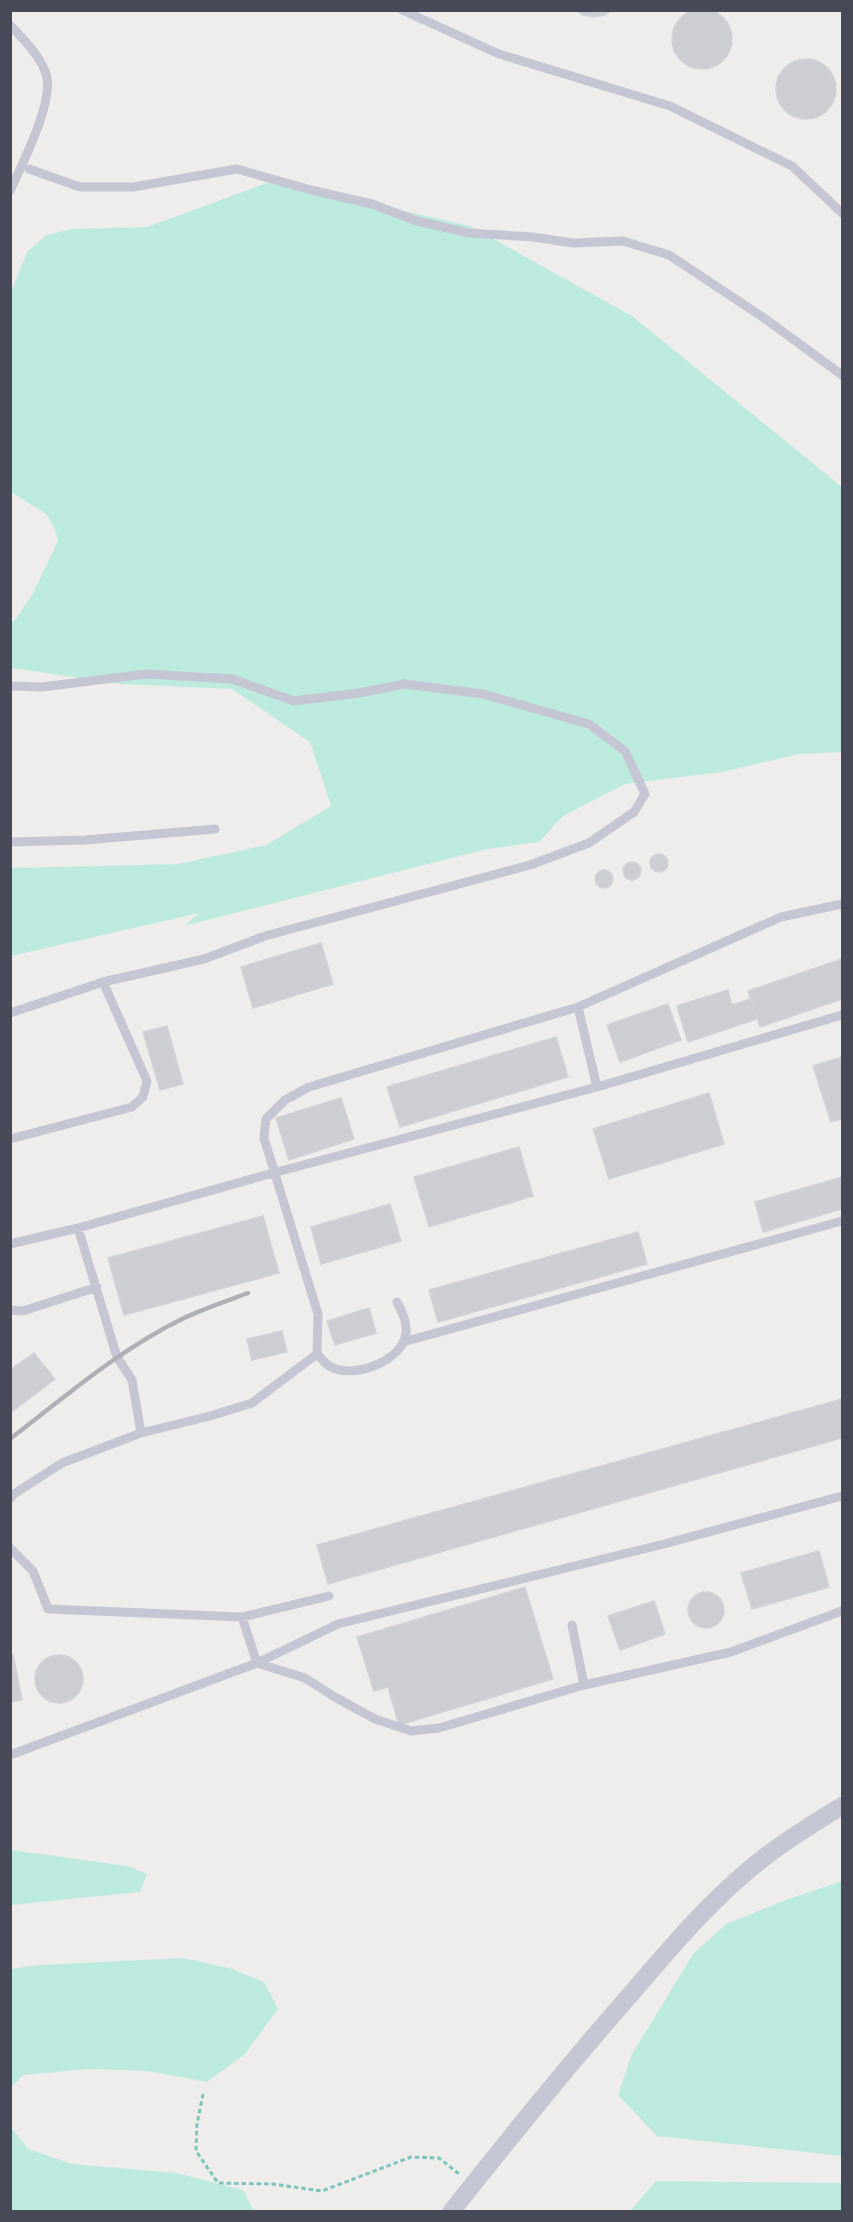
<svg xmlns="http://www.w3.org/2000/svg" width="853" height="2222" viewBox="0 0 853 2222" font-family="'Open Sans',sans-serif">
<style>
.green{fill:#bdeadf}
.building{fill:#cdcdd4;stroke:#d1d1d8;stroke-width:1.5}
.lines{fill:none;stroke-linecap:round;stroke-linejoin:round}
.path{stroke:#78c5bc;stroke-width:3;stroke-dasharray:4.5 3;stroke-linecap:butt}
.lane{stroke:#c4c6d3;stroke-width:9}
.street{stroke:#c4c6d3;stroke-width:18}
.rail{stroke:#afafb6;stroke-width:4.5}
</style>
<rect width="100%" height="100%" fill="#efedec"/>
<!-- green -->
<path class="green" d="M272 181 470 226 632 316 842 487V752L799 754 722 772 625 784 563 816 539 842 487 849 184 926 199 913 11 956V868L178 864 266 845 331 806 310 742 232 689 121 684 11 668 10 623 15 620 33 593 58 541 55 529 46 514 11 492V292L27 252 45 236 70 229 147 227Z
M10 1850 128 1866 147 1874 140 1892 11 1905Z
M842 1881V2156L657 2136 618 2095 631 2056 693 1954 726 1924 788 1899Z
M183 1958 232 1969 264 1982 278 2009 245 2054 207 2082 148 2071 90 2069 23 2075 11 2087V1969L38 1965Z
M10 2126 28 2149 72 2164 177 2173 243 2190 254 2211H11Z
M656 2181 842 2183V2211H630Z"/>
<!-- building -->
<path class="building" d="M672 39a30 30 0 1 1 60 0a30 30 0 1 1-60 0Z
M575 10H613L604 15 594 17 583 15Z
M776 89a30 30 0 1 1 60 0a30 30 0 1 1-60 0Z
M650 863a9 9 0 1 1 18 0a9 9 0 1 1-18 0Z
M623 871a9 9 0 1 1 18 0a9 9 0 1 1-18 0Z
M595 879a9 9 0 1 1 18 0a9 9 0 1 1-18 0Z
M321 943 333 984 253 1008 241 967Z
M842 959V999L760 1027 748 991Z
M728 990 732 1005 750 999 757 1019 688 1042 677 1006Z
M668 1004 681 1040 620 1062 607 1025Z
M167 1026 183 1084 160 1090 143 1032Z
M556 1037 568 1077 400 1127 387 1087Z
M842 1057V1119L831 1122 813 1066Z
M709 1093 724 1144 609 1179 593 1129Z
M341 1098 354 1139 289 1160 276 1118Z
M519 1147 533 1196 429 1227 414 1177Z
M842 1177V1209L763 1232 755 1202Z
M390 1204 401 1241 321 1264 311 1227Z
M263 1216 279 1273 124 1315 108 1258Z
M638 1232 647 1264 438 1322 429 1290Z
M369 1308 376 1333 335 1345 327 1321Z
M282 1331 287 1352 252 1360 247 1339Z
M34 1353 55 1379 10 1413V1370Z
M842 1399V1438L328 1584 317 1545Z
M819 1551 829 1587 752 1609 741 1573Z
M525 1587 553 1679 399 1725 388 1687 374 1691 357 1637Z
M688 1610a18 18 0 1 1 36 0a18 18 0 1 1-36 0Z
M654 1601 665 1634 620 1650 608 1616Z
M10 1654H13L22 1700 10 1702Z
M35 1679a24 24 0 1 1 48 0a24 24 0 1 1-48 0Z"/>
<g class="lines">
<!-- path -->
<path class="path" d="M203 2094 197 2124 196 2151 218 2183 272 2184 322 2191 411 2157 439 2158 459 2174"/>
<!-- lane -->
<path class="lane" d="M402 10 499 54 670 106 792 166 842 213
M10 25C23 39 43 58 47 78 52 106 22 164 10 191
M29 169 80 187H133L237 169 311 190 372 204 417 221 469 233 533 237 573 243 623 241 669 255 764 318 842 375
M10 686 42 687 146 674 232 679 294 701 359 693 405 684 483 694 589 724 625 751 645 794 634 812 589 843 530 865 265 936 204 959 103 982
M10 842 85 840 215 829
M578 1007 781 917 842 904
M10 1013 103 982 147 1081 143 1097 132 1107 10 1139
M10 1244 78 1228 273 1173 597 1087 842 1015
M10 1310 23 1311 97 1287
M403 1342 842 1221
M317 1354C321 1358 326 1365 331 1367 354 1379 403 1361 406 1333 407 1321 402 1312 397 1302
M141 1433 210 1416 252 1403 317 1354 318 1314 264 1138 266 1119 285 1100 309 1087 578 1007 597 1087
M10 1499 14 1494 62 1463 141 1433 132 1380 117 1357 78 1228
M10 1548 33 1571 48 1609 242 1617 329 1596
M242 1617 257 1663 305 1678 333 1696 375 1719 411 1731 439 1728 584 1685 572 1625
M584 1685 731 1652 842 1611
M10 1755 257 1663 338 1624 664 1544 842 1496"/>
<!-- street -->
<path class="street" d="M451 2212C508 2140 564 2070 624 2002 668 1951 713 1896 766 1856 791 1837 816 1822 842 1806"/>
<!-- rail -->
<path class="rail" d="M10 1439C66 1396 120 1349 184 1318 205 1308 227 1301 248 1293"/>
</g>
<!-- border -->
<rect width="853" height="2222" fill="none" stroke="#464958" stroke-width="24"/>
</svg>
